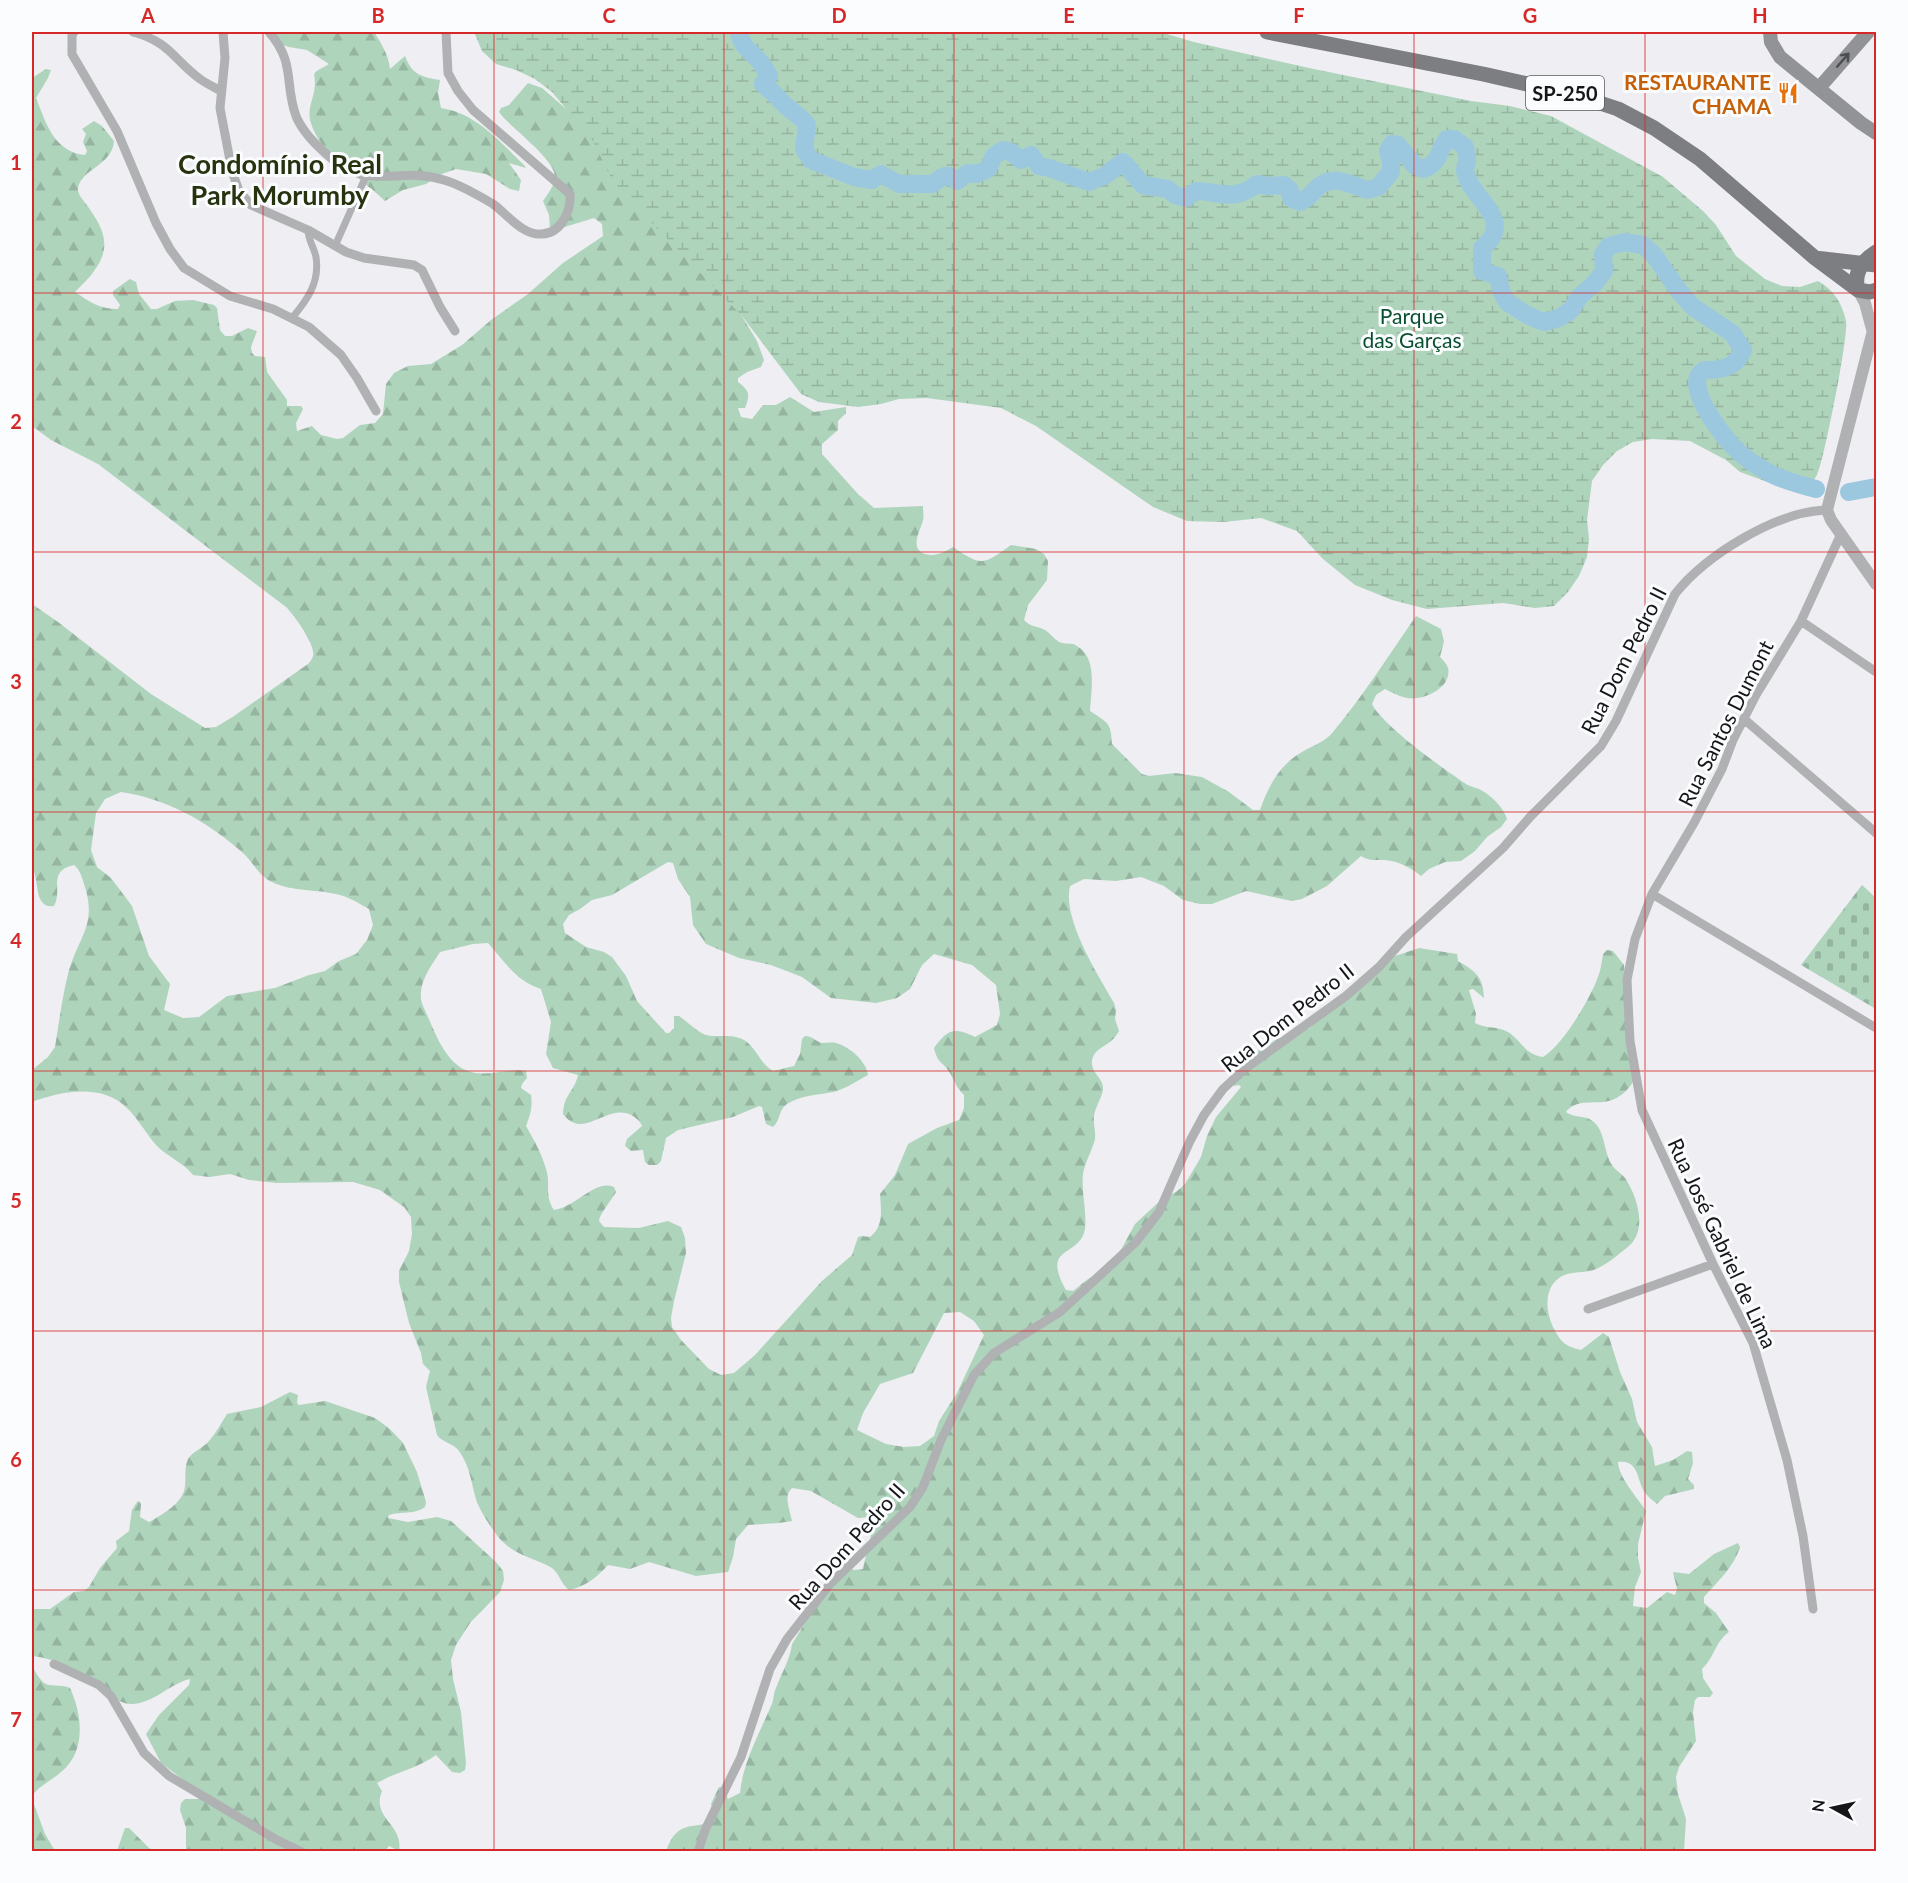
<svg xmlns="http://www.w3.org/2000/svg" width="1908" height="1883" viewBox="0 0 1908 1883" font-family="Lato,sans-serif">
<style>
.forest{fill:url(#forest-firs);fill-rule:evenodd}
.wetland{fill:url(#wetland-marsh)}
.cemetery{fill:url(#cemetery-stones)}
.lines{fill:none;stroke-linecap:round;stroke-linejoin:round}
.river{stroke:#9cc8df;stroke-width:18}
.pedestrian{stroke:#b0b1b3;stroke-width:7}
.minor{stroke:#b0b1b3;stroke-width:9}
.tertiary{stroke:#b0b1b3;stroke-width:12}
.secondary{stroke:#929396;stroke-width:14}
.primary{stroke:#7c7e81;stroke-width:15}
.oneway{stroke:#4e4e51}
.grid{fill:none;stroke:#d62828;stroke-width:1.5;stroke-opacity:0.55}
.labels{text-anchor:middle;dominant-baseline:central;stroke-width:6;stroke-linejoin:round;paint-order:stroke}
.shield{fill:#fbfcfe;stroke:#5b5b5d;stroke-width:1.5}
.shield-label{font-size:20px;font-weight:bold;fill:#161618}
.food-label{font-size:21px;font-weight:bold;fill:#c56008;stroke:#fbfcfe;text-anchor:end}
.park-label{font-size:21px;fill:#095030;stroke:#fbfcfe}
.street-label{font-size:21px;fill:#161618;stroke:#fbfcfe}
.district-label{font-size:27px;font-weight:bold;fill:#27330e;stroke:#fbfcfe}
.neatline{fill:none;stroke:#d62828;stroke-width:2}
.grid-label{font-size:20px;text-anchor:middle;font-weight:bold;fill:#d62828}
</style>
<defs>
<pattern id="forest-firs" width="22" height="20" patternUnits="userSpaceOnUse" patternTransform="scale(1.5)"><rect width="22" height="20" fill="#afd4bc"/><path d="M5 1l3.5 6h-7zM16 11l3.5 6h-7z" fill="#96b5a1"/></pattern>
<pattern id="wetland-marsh" width="20" height="14" patternUnits="userSpaceOnUse" patternTransform="scale(1.5)"><rect width="20" height="14" fill="#afd4bc"/><path d="M1 5h8M5 5V1M11 12h8M15 12V8" fill="none" stroke="#96b5a1"/></pattern>
<pattern id="cemetery-stones" width="16" height="16" patternUnits="userSpaceOnUse" patternTransform="scale(1.5)"><rect width="16" height="16" fill="#afd4bc"/><path d="M2 7V4a2 2 0 0 1 4 0v3zM10 15v-3a2 2 0 0 1 4 0v3z" fill="#96b5a1"/></pattern>
</defs>
<rect width="100%" height="100%" fill="#eeeef3"/>
<!-- forest -->
<path class="forest" d="M270 32H374C381 43 389 56 390 69L405 56C412 75 422 77 440 80L438 93 441 108C476 113 500 142 524 165L526 168 509 163 521 180 519 191 510 189 486 174 456 169 442 174 426 184 403 190 385 201C361 177 319 156 310 120 308 110 312 101 314 92 318 69 306 77 329 64L307 50 289 47 274 42Z
M46 69 51 70 48 78 36 98C46 123 54 152 85 155L87 151 83 142 86 134 82 129 94 121 102 126 114 141C112 166 82 168 78 188 77 194 83 200 86 204 103 227 113 246 94 271 89 279 81 285 75 292 90 302 99 309 118 309L120 305 113 295V291L130 279 136 282 139 294 151 309H157L175 301 193 300 214 305 217 308 220 330 225 336H232L248 328 257 331 251 347 252 353 255 356 265 357 267 372 287 400V406H301L303 409 296 423 297 431 312 426 321 435 337 439 343 438 360 425 375 423 383 414 386 384 394 373 408 366 431 364 462 345 491 320 528 294 563 263 603 236 602 224 594 218 555 230 550 228 549 215 543 201C547 195 553 187 555 180 559 161 509 127 499 112L501 108 509 105 528 83 542 88 572 114 718 277 757 341 764 360 761 367 747 372 738 378V382C750 391 750 395 745 408H738L741 417 752 419 763 405H776L790 397 814 412 846 407V413L838 421V430L822 444V454L858 494 874 508 923 506C923 511 924 516 923 520 920 532 909 548 925 554 936 557 944 552 953 547 982 567 983 565 1011 545L1036 549 1044 554 1048 561 1047 580 1028 605 1024 620C1030 627 1038 626 1045 630 1050 633 1054 639 1059 642 1065 645 1072 642 1077 646 1098 658 1091 691 1090 711 1108 723 1111 722 1112 744L1142 774 1149 776 1175 773 1202 777 1229 792 1253 810H1260C1268 787 1279 765 1302 752 1313 745 1324 743 1333 732 1363 696 1389 655 1416 616L1441 629 1444 641 1440 657C1443 660 1447 664 1448 668 1452 685 1430 697 1417 698 1405 700 1395 694 1385 689L1376 695 1372 704C1382 725 1441 767 1463 782 1468 786 1474 787 1479 789 1491 795 1503 807 1507 819L1501 827 1487 837 1475 851 1461 861 1445 862 1429 869 1421 876C1411 868 1399 861 1385 860 1375 860 1369 861 1361 856L1327 886 1302 899 1292 901 1246 891 1212 904H1200L1183 900 1164 886 1141 877 1116 881 1084 879 1070 886C1062 919 1098 975 1114 1003L1116 1010 1115 1019 1119 1031C1111 1047 1095 1046 1092 1060 1090 1073 1104 1078 1103 1089 1102 1098 1095 1107 1094 1116 1093 1123 1096 1131 1095 1139 1092 1151 1085 1162 1083 1174 1081 1192 1087 1211 1085 1229 1080 1258 1040 1244 1066 1290L1073 1291 1088 1279 1106 1268 1122 1248 1135 1224 1163 1198 1176 1192 1185 1184 1201 1157 1207 1136 1216 1117 1241 1087 1239 1085 1226 1087 1245 1059 1277 1039 1310 1028 1321 1014 1386 959 1419 948 1457 954 1458 961C1476 972 1483 976 1484 998L1473 989 1469 990 1476 1014 1475 1023C1485 1029 1499 1026 1508 1032 1522 1041 1524 1054 1543 1057 1563 1045 1590 999 1598 977 1601 969 1602 961 1603 954L1607 950 1613 951 1624 965 1635 1079C1611 1119 1584 1090 1566 1112 1575 1119 1586 1114 1595 1123 1605 1133 1604 1153 1612 1165 1615 1170 1621 1173 1625 1178 1637 1196 1648 1229 1629 1246 1619 1254 1603 1268 1590 1271 1580 1273 1569 1271 1559 1278 1540 1292 1547 1323 1561 1340 1566 1346 1573 1348 1581 1350L1603 1333 1609 1337 1620 1372 1632 1399 1637 1422 1652 1447 1655 1466 1673 1460 1687 1451 1692 1452 1693 1463 1688 1479 1694 1485V1489L1665 1496 1657 1504C1654 1501 1649 1498 1646 1494 1636 1481 1640 1459 1618 1462 1619 1478 1637 1497 1646 1511L1638 1544V1558L1641 1572 1635 1587 1633 1606 1647 1608 1667 1592 1675 1595 1677 1589 1673 1572 1689 1574 1714 1554 1738 1543 1740 1547C1734 1567 1717 1582 1704 1597V1603L1716 1613 1729 1632C1714 1643 1715 1657 1702 1669L1703 1678 1713 1693 1710 1697H1698L1695 1700 1693 1712 1696 1741 1679 1767 1676 1777 1678 1794 1686 1819 1684 1851H666C678 1819 691 1830 715 1821L711 1804 719 1787H723L728 1799 740 1793C743 1762 759 1734 771 1706 774 1700 773 1694 776 1688 781 1674 790 1660 792 1644L842 1563 854 1570 863 1569C866 1551 875 1534 870 1517L858 1518 811 1491 792 1488C783 1496 790 1510 792 1521L779 1523 748 1525 736 1539 733 1557 728 1572 696 1576 649 1562 630 1569 608 1565C597 1577 585 1587 569 1590 561 1584 559 1573 552 1568 533 1557 517 1557 500 1539 493 1531 478 1508 476 1499 471 1482 470 1466 459 1451 453 1443 443 1443 437 1435L426 1387 430 1371 423 1364 421 1353 409 1323 399 1282V1271L409 1251 412 1234 411 1217 404 1207 380 1190 353 1182 276 1183 249 1180 230 1174 209 1177 193 1175C184 1163 168 1157 157 1146 147 1135 139 1120 128 1109 103 1083 62 1091 32 1102V1070L48 1057 55 1047C59 1023 62 998 68 974 78 936 99 925 83 881 81 875 80 870 74 865 47 871 63 890 54 906 33 909 40 879 32 868V604L58 622 151 694 205 728 216 727 234 716 308 664C310 662 312 659 313 656 316 645 294 615 286 607L98 464 51 440 32 426V78ZM121 792C168 799 208 822 243 853 253 862 259 876 272 882 293 892 318 889 340 895 351 898 360 904 369 909L373 925 367 940 356 954 339 961 325 971 309 975 275 988 227 996 199 1017 183 1018 164 1010 170 984 149 956 132 906 111 878 97 867 91 850 96 813 105 799ZM668 862 673 863 678 879 690 897 693 925 706 944 739 958 771 965 802 977 831 998 876 1003 897 998 910 989 922 965 934 954 972 965 996 985 1000 1014 997 1025 975 1037C954 1027 948 1029 934 1048 938 1065 943 1061 950 1073 956 1083 955 1086 964 1095V1108L959 1120 937 1128 908 1144 895 1175 880 1194C881 1210 884 1226 870 1237L862 1236 858 1237 852 1255 822 1281 755 1355 734 1373 721 1375 709 1369 681 1340 672 1327 671 1318 674 1301 686 1253 685 1238 681 1227 668 1221 639 1228 604 1227 599 1221C600 1213 611 1201 616 1192L614 1187C595 1179 575 1208 554 1210 544 1195 551 1184 546 1169 542 1154 534 1140 526 1126 530 1115 533 1107 531 1095L521 1088 522 1084 527 1078 526 1071C507 1068 489 1077 471 1072 447 1066 436 1035 427 1015 425 1010 421 1003 421 998 419 981 432 965 440 952L473 944 488 943C506 963 515 980 541 989L551 1022 546 1054 553 1068 578 1075C574 1093 564 1093 563 1114 584 1142 607 1101 633 1116 637 1119 640 1121 642 1126L627 1139 625 1146 631 1151 643 1150 645 1162 649 1165H657L661 1161 666 1138 678 1130 733 1117 759 1106 762 1107 766 1124 773 1127C781 1120 778 1110 787 1104 802 1095 817 1095 833 1092 845 1089 857 1081 868 1075 867 1062 849 1046 836 1043 832 1042 827 1043 822 1043 815 1041 812 1036 805 1036L802 1039 800 1054 794 1066 773 1071C760 1064 757 1048 744 1040 731 1033 719 1038 706 1035 697 1032 687 1021 679 1016H674V1028L669 1033H666L637 1001 626 976 612 957 604 952 586 947 565 933 563 924 569 915 580 909 592 900 612 895ZM960 1312 974 1321 984 1335 957 1393 939 1421 934 1436 920 1446 904 1447 886 1444 857 1430 863 1413 880 1384 913 1373 944 1313Z
M290 1392 298 1395 297 1403 299 1405 325 1401 375 1418 390 1429 403 1443 417 1472 426 1502 425 1507C415 1515 401 1511 389 1515L388 1518 408 1522 437 1517 451 1521 496 1562 503 1571 504 1580 500 1592 470 1623 456 1645 451 1660 453 1679 461 1712 466 1763 465 1770 460 1773 452 1772 436 1755C419 1768 396 1772 377 1783L382 1791C371 1819 404 1824 399 1851L389 1846 383 1852 183 1851 186 1849V1828L180 1810 181 1803 185 1799H199L193 1787 161 1763 146 1734 159 1715 189 1685 190 1679C169 1684 153 1704 131 1704 114 1704 95 1680 80 1672 67 1665 47 1657 32 1656V1609H50L74 1592 84 1591 89 1587 100 1568 117 1548 116 1541 129 1531 132 1510 137 1502 139 1501 141 1504 140 1517 149 1522C162 1515 183 1503 185 1487 186 1478 184 1468 188 1459 193 1451 203 1448 209 1441 216 1433 221 1423 227 1414L261 1407Z
M32 1666C35 1671 39 1679 44 1683 49 1687 61 1684 70 1688 82 1714 87 1751 61 1772 51 1781 40 1785 32 1796Z
M32 1799 45 1834 55 1851H32Z
M125 1828H129L149 1848 156 1851H117Z"/>
<!-- wetland -->
<path class="wetland" d="M474 32H1160L1194 42 1309 68 1471 101 1510 106 1551 116 1663 177 1703 211 1716 225 1736 256 1765 279 1782 286 1800 287 1818 281C1834 290 1842 303 1846 321 1849 334 1824 461 1817 475 1814 481 1806 487 1802 492L1784 488 1740 472 1726 460 1690 441 1652 439 1633 442 1617 451 1603 465 1592 481 1587 520 1589 539 1587 557 1579 576 1568 592 1554 606 1535 608 1503 603 1427 609 1392 600 1355 585 1323 559 1297 531 1261 518 1224 522 1187 521 1153 507 1036 426 1001 408 927 398 899 399 881 404 858 407 819 402 801 394 742 316 623 193 611 178 593 141 552 92 535 79 516 70 496 64 482 51Z"/>
<!-- cemetery -->
<path class="cemetery" d="M1862 885 1876 898V1009L1801 965Z"/>
<g class="lines">
<!-- river -->
<path class="river" d="M739 32C741 47 752 52 761 63 764 67 767 72 769 76L763 84C771 90 777 97 785 105 792 112 801 116 807 125L804 149 811 160 854 177 872 180 881 174 899 184H932L944 176H950L957 181 968 173 977 174 988 169 994 156 1003 150 1011 152 1021 160 1031 155 1039 166 1049 168 1089 182 1104 176 1123 162 1143 185 1168 189 1175 195 1186 198 1196 191C1222 192 1233 202 1257 184L1269 186 1284 185 1290 190 1291 198 1300 202C1309 198 1312 193 1318 187 1333 173 1353 186 1368 190L1378 187 1391 172V162L1388 151 1392 144 1398 145 1415 166 1424 169C1441 162 1437 152 1447 139H1454L1465 147C1466 152 1468 157 1467 161 1467 163 1465 169 1465 170 1468 198 1518 219 1482 248V271L1498 276 1501 291 1507 302 1527 315 1544 322 1559 318 1571 310 1579 297 1594 284 1604 271 1603 254 1609 246 1625 242 1643 245 1654 255 1678 290 1693 307 1733 334 1743 350C1736 368 1722 370 1704 370 1702 372 1699 374 1698 377 1691 396 1726 441 1740 453 1748 461 1761 468 1771 474 1785 481 1800 485 1816 489
M1849 492 1876 487"/>
<!-- pedestrian -->
<path class="pedestrian" d="M335 246 366 176
M292 318C307 300 320 283 316 257 314 247 308 240 308 230"/>
<!-- minor -->
<path class="minor" d="M74 32 72 35V54L117 131 156 223 170 249 184 268 230 296 273 309 309 327 341 355 357 378 376 411
M133 32C170 42 173 59 200 79 207 84 214 87 221 91
M223 32 225 58 220 108 232 171 239 191 251 205 308 230 346 252 364 258 414 265 422 270 440 307 455 331
M269 32C296 63 284 83 296 116 302 131 313 142 324 152 368 195 397 165 444 180 461 185 478 195 493 204 507 214 523 236 542 234 562 233 571 210 570 194L473 110 458 91 448 73 446 32
M1801 621 1876 672
M1744 719 1876 833
M1652 894 1876 1028
M1588 1309 1713 1264
M1813 1609 1803 1536 1787 1460 1753 1343 1713 1264 1642 1110 1630 1041 1627 980 1635 939 1652 894 1694 823 1722 769 1733 740 1756 695 1801 621 1841 534
M54 1664 99 1685 111 1696 144 1753 169 1776 277 1840 302 1852
M698 1852 705 1830 741 1757 770 1669 787 1639 830 1584 910 1507 923 1487 941 1440 974 1375 994 1353 1060 1312 1136 1242 1159 1212 1190 1141 1204 1115 1223 1089 1246 1068 1346 996 1379 967 1406 937 1503 848 1530 817 1601 746 1616 721 1675 594C1706 555 1777 511 1827 510"/>
<!-- tertiary -->
<path class="tertiary" d="M1858 290 1865 303 1872 329
M1876 319 1827 510 1831 520 1876 584"/>
<!-- secondary -->
<path class="secondary" d="M1770 32 1771 42 1780 57 1861 123 1876 133
M1819 88 1868 32"/>
<!-- primary -->
<path class="primary" d="M1267 32 1483 74 1576 95 1618 109 1654 128 1700 159 1815 258 1858 290 1870 292 1876 290
M1815 258 1876 265
M1858 290C1853 273 1862 261 1876 252"/>
</g>
<!-- one-way arrows -->
<defs><path id="oneway-shaft" d="M-6 0H5M1.5-3L5.5 0L1.5 3" fill="none" stroke-width="1.6" stroke-linecap="round" stroke-linejoin="round" transform="scale(1.5)"/></defs>
<use class="oneway" href="#oneway-shaft" transform="translate(1843 60) rotate(-49)"/>
<!-- grid -->
<path class="grid" d="M263 32V1852M494 32V1852M724 32V1852M954 32V1852M1184 32V1852M1414 32V1852M1645 32V1852M32 293H1876M32 552H1876M32 812H1876M32 1071H1876M32 1331H1876M32 1590H1876"/>
<!-- icons -->
<defs>
<symbol id="restaurant-bare" viewBox="-9 -9 18 18"><path d="M-5-6h1v4h1v-4h1v4h1v-4h1v5L-1.5 .5V6h-2V.5L-5-1ZM5-6V6H3V1.5H1.5Q1.5-4 5-6Z" fill="#e8710a" stroke="#fbfcfe" stroke-width="2.5" paint-order="stroke"/></symbol>
</defs>
<g fill-rule="evenodd">
<use href="#restaurant-bare" x="1773" y="78" width="30" height="30"/>
</g>
<g class="labels">
<!-- shield labels -->
<rect class="shield" x="1526" y="76" width="78" height="34" rx="4.5"/>
<g class="shield-label">
<text x="1565" y="93">SP-250</text>
</g>
<!-- food labels -->
<g class="food-label">
<text x="1771" y="81">RESTAURANTE<tspan x="1771" dy="24">CHAMA</tspan></text>
</g>
<!-- park labels -->
<g class="park-label">
<text x="1412" y="315">Parque<tspan x="1412" dy="24">das Garças</tspan></text>
</g>
<!-- street labels -->
<g class="street-label">
<text transform="translate(1623 660) rotate(-63)">Rua Dom Pedro II</text>
<text transform="translate(1725 723) rotate(-63)">Rua Santos Dumont</text>
<text transform="translate(1287 1017) rotate(-38)">Rua Dom Pedro II</text>
<text transform="translate(1723 1243) rotate(65)">Rua José Gabriel de Lima</text>
<text transform="translate(846 1546) rotate(-48)">Rua Dom Pedro II</text>
</g>
<!-- district labels -->
<g class="district-label">
<text x="280" y="163">Condomínio Real<tspan x="280" dy="31">Park Morumby</tspan></text>
</g>
</g>
<!-- border -->
<rect width="1908" height="1883" fill="none" stroke="#fbfcfe" stroke-width="66"/>
<!-- north arrow -->
<g transform="translate(1833 1808) rotate(278)" stroke="#fbfcfe" stroke-width="4.5" paint-order="stroke">
<path d="M0-4.5L10 22L0 15L-10 22Z" fill="#161618"/>
<text y="-9" font-size="16" font-weight="bold" text-anchor="middle" fill="#161618">N</text>
</g>
<rect x="33" y="33" width="1842" height="1817" class="neatline"/>
<g class="grid-label">
<text x="148" y="23">A</text>
<text x="378" y="23">B</text>
<text x="609" y="23">C</text>
<text x="839" y="23">D</text>
<text x="1069" y="23">E</text>
<text x="1299" y="23">F</text>
<text x="1530" y="23">G</text>
<text x="1760" y="23">H</text>
<text x="16" y="170">1</text>
<text x="16" y="429">2</text>
<text x="16" y="689">3</text>
<text x="16" y="948">4</text>
<text x="16" y="1208">5</text>
<text x="16" y="1467">6</text>
<text x="16" y="1727">7</text>
</g>
</svg>
